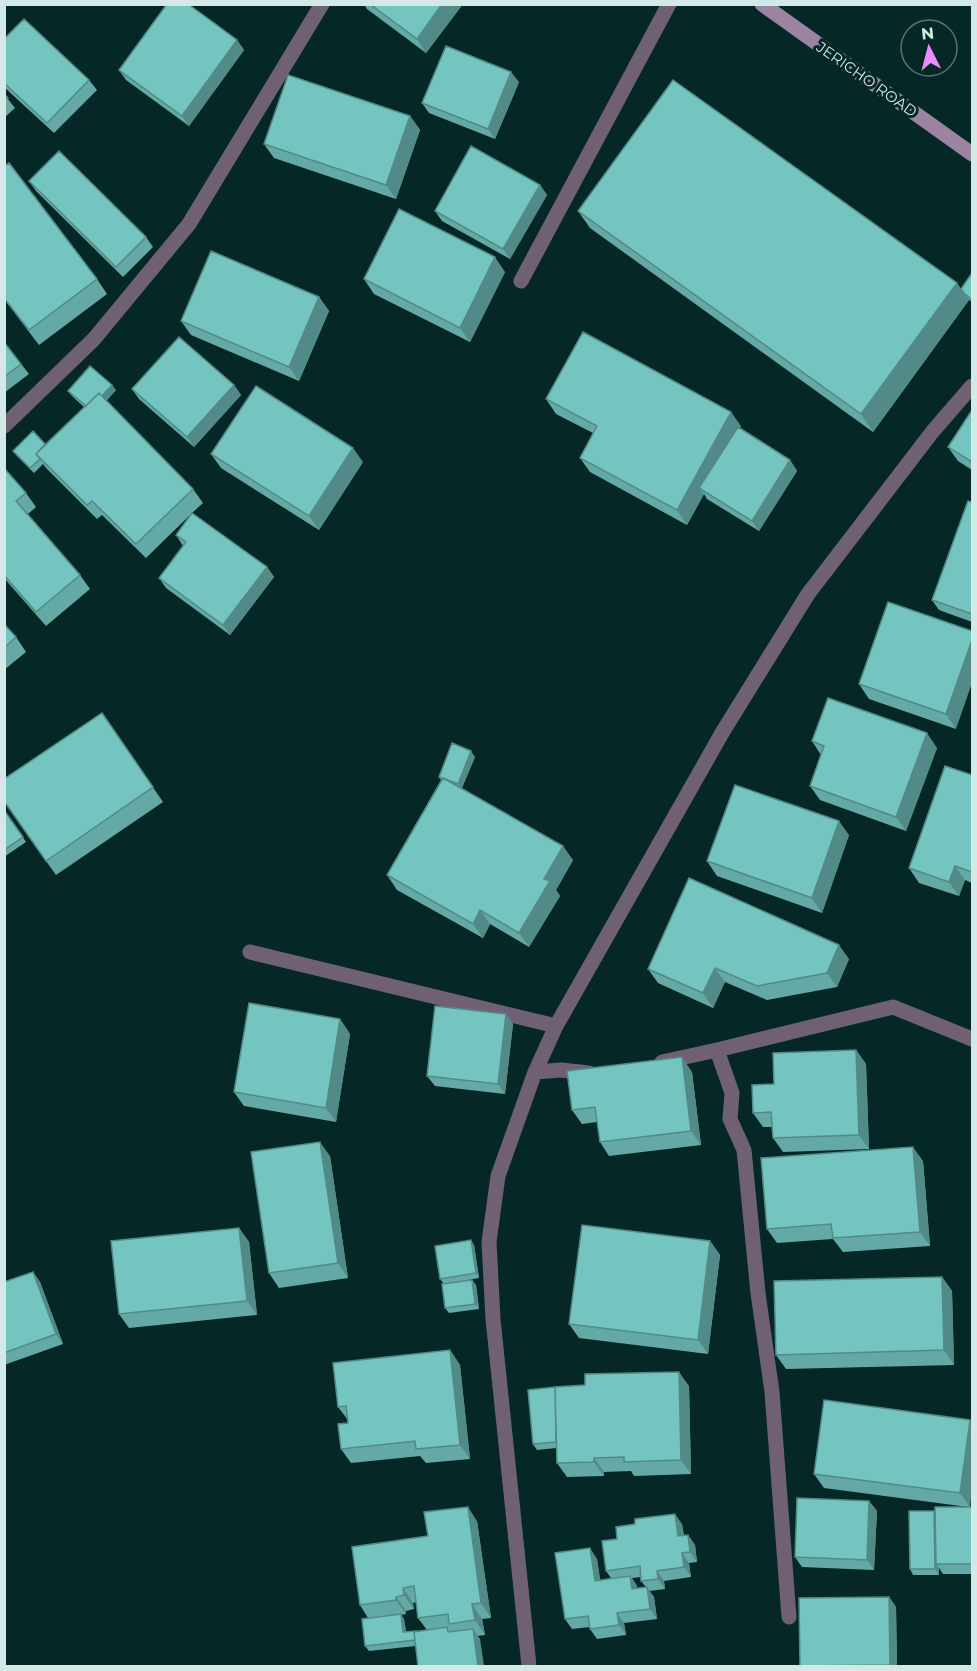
<svg xmlns="http://www.w3.org/2000/svg" width="977" height="1671" viewBox="0 0 977 1671" font-family="Montserrat,sans-serif">
<style>
.lines{fill:none;stroke-linecap:round;stroke-linejoin:round}
.street{stroke:#706074;stroke-width:15}
.secondary{stroke:#9d83a2;stroke-width:15}
.wall{fill:#64a9a5;fill-rule:evenodd}
.shaded-wall{fill:#518a86}
.building{fill:#74c5c0;stroke:#518a86;stroke-width:1.5}
.labels{text-anchor:middle;dominant-baseline:central;stroke-width:6;stroke-linejoin:round;paint-order:stroke}
.street-label{font-size:15px;fill:#d2e9e7;stroke:#052826}
</style>
<rect width="100%" height="100%" fill="#052826"/>
<g class="lines">
<!-- street -->
<path class="street" d="M521 281 669 4
M4 426 94 339 189 224 322 4
M250 952 556 1026
M717 1050 893 1007 972 1039
M662 1062 717 1050 732 1093 730 1119 744 1150 758 1293 772 1392 789 1617
M535 1072 561 1070 589 1073
M529 1666 493 1319 489 1242 498 1176 535 1072 556 1026 722 733 808 594 933 431 972 386"/>
<!-- secondary -->
<path class="secondary" d="M762 4 972 154"/>
</g>
<!-- wall -->
<path class="wall" d="M364 4H463L426 53 367 9Z
M4 39 89 80 97 90 54 133 4 87Z
M237 40 244 50 189 126 126 80 119 70Z
M519 82 495 139 429 113 422 103Z
M4 94 15 108 4 118Z
M410 116 420 130 396 199 274 158 264 144Z
M4 166 97 279 107 294 39 345 4 299Z
M29 181 146 237 153 247 123 277 36 191Z
M540 185 547 195 510 259 442 221 435 211Z
M578 211 957 283 961 289 972 273V302L968 299 969 300 873 432 590 228Z
M505 272 470 342 374 294 364 279Z
M319 297 329 311 299 381 191 335 181 321Z
M4 342 29 374 4 393Z
M234 385 241 395 194 447 139 399 132 389Z
M116 390 106 401 193 489 203 503 192 513 267 567 274 577 230 635 166 588 159 578 183 546 176 535 190 515 146 558 102 515 97 519 46 468 43 464 34 473 17 456 13 451 45 444 84 407 72 396 68 391Z
M546 399 741 426 740 428 790 460 797 471 759 531 707 499 704 494 687 525 590 472 580 458 593 433 556 414Z
M972 410V470L958 461 948 447Z
M211 454 363 462 319 530 221 468Z
M4 468 26 493 36 507 28 514 80 575 90 589 46 626 4 578Z
M972 502V622L939 610 932 600Z
M888 602 956 729 869 699 859 684Z
M4 624 16 637 26 652 4 670Z
M102 713 163 802 56 875 46 861Z
M812 741 937 748 906 831 820 800 810 786 821 755Z
M475 757 462 788 573 860 556 890 560 896 529 947 490 924 483 938 397 890 387 875 441 780 439 777Z
M972 775V883L965 880 959 896 919 883 909 868Z
M4 810 26 842 4 857Z
M849 835 822 913 717 876 707 861Z
M849 959 837 987 767 1000 725 982 713 1008 658 983 648 969Z
M506 1014 513 1024 505 1094 435 1086 427 1076Z
M340 1019 350 1034 336 1122 244 1106 234 1092Z
M856 1050 866 1064 869 1149 783 1152 773 1138 772 1127H763L753 1113 774 1084Z
M692 1072 701 1145 609 1156 600 1142 597 1122 582 1124 572 1110Z
M330 1156 348 1278 279 1288 269 1273Z
M923 1161 930 1246 843 1252 833 1239 777 1243 767 1229Z
M239 1228 249 1242 257 1315 129 1328 119 1314Z
M710 1241 720 1255 708 1354 579 1338 569 1324Z
M474 1245 479 1278 462 1281 472 1280 476 1285 479 1309 449 1313 445 1308 444 1284 440 1279Z
M33 1272 40 1282 63 1344 4 1365V1282Z
M942 1277 952 1291 954 1365 786 1369 776 1355Z
M450 1350 460 1365 470 1459 426 1463 420 1456 351 1463 341 1449 348 1423V1420L338 1407Z
M689 1386 691 1474 634 1476 631 1471 604 1472V1476L567 1477 557 1463 556 1448 537 1450 533 1444Z
M970 1420V1507H972V1574H943L939 1568V1575H913L910 1569 968 1507 824 1488 814 1474Z
M869 1501 877 1511 874 1570 802 1567 795 1557Z
M477 1521 491 1618 482 1619 485 1635 477 1636 480 1639 369 1651 365 1646 368 1618 360 1605 428 1536ZM416 1602 418 1618 427 1630 406 1632 404 1619 401 1615 406 1614V1611L414 1609 413 1603Z
M682 1524 684 1535H688L695 1545 697 1562 689 1563 691 1577 664 1581 665 1589 649 1591 654 1597 657 1619 624 1623 626 1635 597 1639 590 1629V1627L572 1629 565 1619 597 1559 600 1580 611 1578 606 1571 617 1539ZM641 1577V1581L646 1587 637 1588V1586L632 1578Z
M889 1597 896 1607 897 1666H800Z"/>
<!-- shaded-wall -->
<path class="shaded-wall" d="M442 4H463L426 53 417 39Z
M237 40 244 50 189 126 182 116Z
M511 72 519 82 495 139 488 129Z
M410 116 420 130 396 199 386 185Z
M540 185 547 195 510 259 503 249Z
M495 257 505 272 470 342 460 328Z
M957 283 969 300 873 432 861 414Z
M319 297 329 311 299 381 289 367Z
M112 385 116 390 94 415 90 410Z
M234 385 241 395 194 447 187 437Z
M731 412 741 426 705 492 699 488 704 494 687 525 677 510Z
M353 448 363 462 319 530 309 516Z
M790 460 797 471 759 531 752 521Z
M267 567 274 577 230 635 223 625Z
M972 640V683L956 729 946 714Z
M927 733 937 748 906 831 896 817Z
M471 751 475 757 461 789 458 784Z
M839 821 849 835 822 913 812 898Z
M563 846 573 860 556 890 560 896 529 947 519 933 544 879Z
M955 866 965 880 959 896 949 882Z
M480 910 490 924 483 938 473 924Z
M839 945 849 959 837 987 827 973Z
M715 968 725 982 713 1008 703 993Z
M506 1014 513 1024 505 1094 498 1084Z
M340 1019 350 1034 336 1122 326 1108Z
M856 1050 866 1064 869 1149 859 1135Z
M682 1057 692 1072 701 1145 691 1131Z
M320 1142 330 1156 348 1278 338 1263Z
M913 1147 923 1161 930 1246 920 1232Z
M239 1228 249 1242 257 1315 247 1301Z
M471 1240 474 1245 479 1278 476 1273Z
M710 1241 720 1255 708 1354 698 1340Z
M33 1272 40 1282 63 1344 56 1334Z
M942 1277 952 1291 954 1365 944 1350Z
M472 1280 476 1285 479 1309 475 1304Z
M450 1350 460 1365 470 1459 460 1445Z
M679 1372 689 1386 691 1474 681 1460Z
M970 1420 972 1423V1488L970 1507 960 1493Z
M594 1458 604 1472V1476L594 1462Z
M869 1501 877 1511 874 1570 867 1560Z
M468 1507 477 1521 491 1618 481 1603Z
M675 1514 682 1524 685 1546 678 1536Z
M938 1517 936 1564 939 1568V1575L935 1569Z
M688 1535 695 1545 697 1562 690 1552Z
M590 1548 597 1559 602 1591 595 1581Z
M682 1553 689 1563 691 1577 684 1567Z
M657 1571 664 1581 665 1589 658 1579Z
M630 1576 637 1586 639 1599 632 1589Z
M647 1587 654 1597 657 1619 650 1609Z
M403 1588 413 1603 414 1609 404 1595Z
M396 1597 406 1611V1614L396 1600Z
M889 1597 896 1607 897 1666H891L890 1665Z
M472 1604 482 1619 485 1635 475 1620Z
M617 1613 624 1623 626 1635 619 1625Z
M401 1614 404 1619 407 1637 403 1632Z
M473 1629 480 1639 484 1666H478Z"/>
<!-- building -->
<path class="building" d="M167 4H188L237 40 182 116 119 70Z
M370 4H442L417 39Z
M24 19 89 80 47 123 4 83V39Z
M446 46 511 72 488 129 422 103Z
M288 75 410 116 386 185 264 144Z
M673 80 957 283 861 414 578 211Z
M4 94 8 98 4 101Z
M471 146 540 185 503 249 435 211Z
M59 151 146 237 116 267 29 181Z
M9 163 97 279 29 330 4 298V166Z
M399 209 495 257 460 328 364 279Z
M211 251 319 297 289 367 181 321Z
M972 273V300L964 293 961 289Z
M583 332 731 412 677 510 580 458 597 426 546 399Z
M179 337 234 385 187 437 132 389Z
M4 342 21 364 4 377Z
M90 366 112 385 102 396 99 393 86 406 68 391Z
M256 386 353 448 309 516 211 454Z
M99 393 193 489 136 544 92 501 87 505 36 454Z
M972 410V462L948 447Z
M738 427 790 460 752 521 699 488Z
M33 431 45 444 36 454 40 459 30 468 13 451Z
M4 468 26 493 16 501 80 575 36 612 4 575Z
M968 501 972 502V614L932 600Z
M192 513 267 567 223 625 159 578 186 542 176 535Z
M888 602 972 631V640L946 714 859 684Z
M4 624 16 637 4 648Z
M828 698 927 733 896 817 810 786 824 746 812 741Z
M102 713 153 787 46 861 4 801V779Z
M452 743 471 751 458 784 443 778H442L439 777Z
M945 766 972 775V872L955 866 949 882 909 868Z
M443 778 563 846 544 879 550 881 519 933 480 910 473 924 387 875Z
M735 785 839 821 812 898 707 861Z
M4 810 23 837 4 850Z
M689 878 839 945 827 973 757 986 715 968 703 993 648 969Z
M249 1003 340 1019 326 1108 234 1092Z
M435 1006 506 1014 498 1084 427 1076Z
M856 1050 859 1135 773 1138 771 1112 753 1113 752 1085 774 1084 773 1053Z
M682 1057 691 1131 600 1142 595 1107 572 1110 567 1071Z
M320 1142 338 1263 269 1273 251 1152Z
M913 1147 920 1232 833 1238 831 1224 767 1229 761 1158Z
M582 1225 710 1241 698 1340 569 1324Z
M239 1228 247 1301 119 1314 111 1241Z
M471 1240 476 1273 440 1279 435 1246Z
M33 1272 56 1334 4 1353V1282Z
M942 1277 944 1350 776 1355 774 1281Z
M472 1280 475 1304 445 1308 442 1284Z
M450 1350 460 1445 416 1449 415 1441 341 1449 338 1424 348 1423 346 1406 338 1407 333 1363Z
M679 1372 681 1460 624 1462V1457L594 1458V1462L557 1463 555 1387 585 1385V1374Z
M555 1387 556 1442 533 1444 528 1390Z
M824 1400 970 1420 960 1493 814 1474Z
M797 1498 869 1501 867 1560 795 1557Z
M468 1507 481 1603 472 1604 475 1620 449 1624 448 1614 418 1618 414 1586 403 1588 404 1595 396 1597V1600L360 1605 352 1547 428 1536 424 1512Z
M935 1507H972V1564H936Z
M909 1511H934L935 1569H910Z
M675 1514 678 1536 688 1535 690 1552 682 1553 684 1567 657 1571 658 1579 641 1581 640 1566 606 1571 602 1541 617 1539 616 1527 635 1524V1519Z
M590 1548 595 1581 630 1576 632 1589 647 1587 650 1609 617 1613 619 1625 590 1629 588 1616 565 1619 555 1553Z
M889 1597 890 1665 800 1666 799 1598Z
M401 1614 403 1632 416 1631V1632H414L415 1640 365 1646 362 1619Z
M447 1627 448 1632 473 1629 478 1666H418L414 1632Z"/>
<g class="labels">
<!-- street labels -->
<g class="street-label">
<text transform="translate(867 79) rotate(35)">JERICHO ROAD</text>
</g>
</g>
<!-- border -->
<rect width="977" height="1671" fill="none" stroke="#d2e9e7" stroke-width="12"/>
<!-- north arrow -->
<g transform="translate(929 48) rotate(354)"><circle r="28" fill="#052826" stroke="#577573" stroke-width="1.5"/>
<path d="M0-4.5L10 22L0 15L-10 22Z" fill="#e98dfe"/>
<text y="-9" font-size="16" font-weight="bold" text-anchor="middle" fill="#d2e9e7">N</text>
</g>
</svg>
